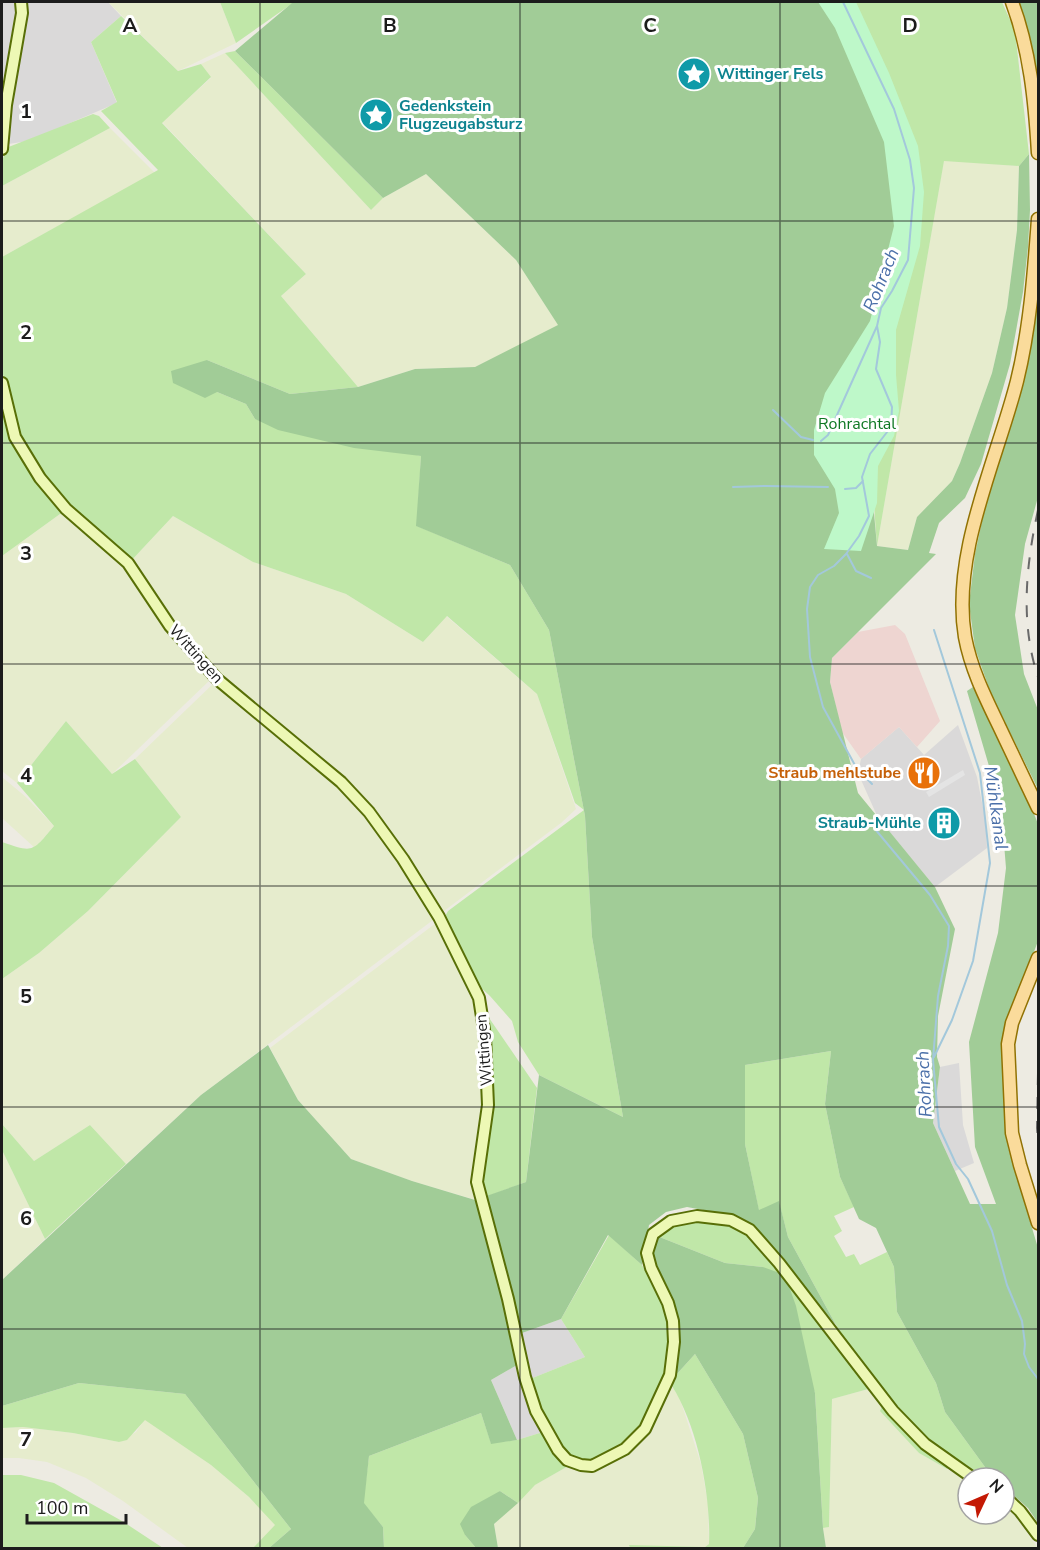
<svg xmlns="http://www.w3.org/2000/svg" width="1040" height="1550" viewBox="0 0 1040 1550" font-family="'Nunito Sans',sans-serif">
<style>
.residential{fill:#dad9d9}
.commercial{fill:#eed5d1}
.farmland{fill:#e6eccd}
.grass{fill:#c0e7a8}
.forest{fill:#a1cc97}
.park{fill:#bef8c9}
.parking{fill:#e4e4e4}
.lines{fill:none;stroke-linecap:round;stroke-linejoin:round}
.stream{stroke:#a3c8db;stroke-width:2}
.secondary-casing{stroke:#586f07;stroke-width:14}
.primary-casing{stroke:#917203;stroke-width:15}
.secondary{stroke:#edf8b5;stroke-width:10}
.primary{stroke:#fadb9b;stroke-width:12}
.rail{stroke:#6a6a6a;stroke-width:2;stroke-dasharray:12 12;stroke-linecap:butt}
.grid{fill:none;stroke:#1c1c1c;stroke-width:1.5;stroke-opacity:0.55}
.labels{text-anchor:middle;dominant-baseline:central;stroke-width:6;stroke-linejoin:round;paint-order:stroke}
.culture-label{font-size:16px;font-weight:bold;fill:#0d838f;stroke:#fff;text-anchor:start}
.park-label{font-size:16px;fill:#0d7722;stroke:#fff}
.street-label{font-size:16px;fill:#1c1c1c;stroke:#fff}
.food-label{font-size:16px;font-weight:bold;fill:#c56008;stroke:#fff;text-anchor:end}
.water-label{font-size:18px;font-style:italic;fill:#4b70a9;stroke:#fff}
.grid-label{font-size:20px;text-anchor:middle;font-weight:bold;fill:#1c1c1c;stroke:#fff;stroke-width:6;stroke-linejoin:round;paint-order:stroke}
</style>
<rect width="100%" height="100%" fill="#edebe2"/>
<!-- residential -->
<path class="residential" d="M2 2H108L121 16 91 42 117 103 28 141 2 145Z
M958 725 977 777 985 818 987 848 935 887 878 818 858 773 861 759 899 727 924 755Z
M959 1063 963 1125 974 1163 955 1171 933 1123 940 1067Z
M561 1319 585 1357 530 1379 543 1432 517 1440 491 1380 517 1365 511 1337Z"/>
<!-- commercial -->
<path class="commercial" d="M895 625 905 634 940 721 917 747 899 727 861 759 842 732 830 682 832 658 858 632Z"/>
<!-- farmland -->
<path class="farmland" d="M108 2H220L236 43 178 71Z
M225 53 371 210 383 198 426 174 516 260 559 326 475 367 415 369 358 387 281 296 306 274 162 122 211 78 201 64Z
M110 128 155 173 2 257V186Z
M944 160 1019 166 1017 230 1007 308 992 373 960 463 952 481 917 517 908 550 877 546Z
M67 513 115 555 210 676 209 681 112 774 66 721 17 783 2 771V556L60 514Z
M173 516 253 562 346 594 423 642 446 616 537 694 576 809 561 823 444 911 438 910 378 819 220 674 181 630 130 562Z
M216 681 354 798 433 915V920L201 1095 126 1164 90 1125 34 1161 2 1124V979L39 953 88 911 181 817 135 759Z
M2 777 26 797 54 826 35 848 2 818Z
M436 923 439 924 472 991 477 1009 483 1073 484 1108 473 1170 476 1200 412 1181 351 1159 298 1100 270 1048Z
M2 1150 45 1239 2 1280Z
M672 1386 680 1399 701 1464 708 1504 709 1544 705 1547 629 1546 630 1548H498L494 1524 535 1485 570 1465 597 1468 610 1463 629 1450 644 1436 656 1420Z
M872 1388 919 1453 968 1481V1514H1004V1506L1015 1516 1038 1548H826L823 1528 829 1527 832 1399Z
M145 1419 211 1465 249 1497 276 1525 253 1548H188L123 1501 86 1478 47 1462 19 1458H2V1428L23 1427 73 1433 119 1442 136 1432Z"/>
<!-- grass -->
<path class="grass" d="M220 2H291L293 3 236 43Z
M837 2H1002L1015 31 1029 154 1019 166 944 161 877 546Z
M121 16 178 71 201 64 211 77 162 123 306 274 281 296 358 387 290 394 207 360 217 392 246 404 255 419 421 456 417 526 510 565 549 630 585 816 592 937 623 1117 539 1075 518 1042 512 1021 490 996 478 985 443 920 448 911 584 810 575 803 537 694 447 616 423 642 346 594 253 562 173 516 130 562 63 499 31 459 14 425 2 370V257L158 170 101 111 117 102 91 42Z
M235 51 383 198 371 210 225 53Z
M93 114 99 116 110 128 2 186V162L6 148Z
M2 402 5 420 17 449 67 513 60 514 2 556Z
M66 721 112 774 135 759 181 817 88 911 39 953 2 979V842C34 853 32 852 54 826L17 783Z
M485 1012 537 1088 526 1182 483 1198Z
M831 1051 825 1104 840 1177 854 1207 834 1216 842 1231 834 1236 846 1257 854 1254 860 1265 887 1252 894 1267 897 1312 936 1383 945 1412 993 1478H979L942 1454 916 1432 853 1352 836 1325 788 1237 779 1202 759 1211 745 1144V1065Z
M2 1124 34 1161 90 1125 126 1164 45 1239 2 1150Z
M697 1220C722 1223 738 1225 758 1242L872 1388 832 1399 829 1527 823 1528 815 1393 763 1267 725 1263 657 1236 676 1223Z
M609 1235 642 1265 665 1305 671 1341 666 1376 641 1429 619 1448 597 1461 584 1462 564 1452 550 1430 529 1385 530 1379 585 1357 561 1319Z
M695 1354 743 1434 758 1498 755 1529 743 1548H630L629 1545 705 1547 709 1544C711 1496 698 1427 672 1386L676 1375Z
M79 1383 185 1394 291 1529 269 1548H253L275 1525 249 1497 211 1465 145 1420 127 1440 119 1442 73 1433 23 1427 2 1428V1406Z
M883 1404 949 1466 947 1469 919 1453 880 1411Z
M481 1413 491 1443 517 1440 543 1432 570 1465 535 1485 518 1503 500 1491 465 1535 476 1548H384L383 1527 363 1503 369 1456Z
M2 1475H21L54 1483 122 1521 163 1548H2Z"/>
<!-- forest -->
<path class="forest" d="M291 2H837L912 194 883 363 870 469 877 546 908 550 917 517 952 481 960 463 992 373 1007 308 1017 230 1019 166 1029 154 1030 210 1028 247 1023 292 1010 364 981 464 965 498 939 523 929 553 936 554 832 658 830 682 858 793 935 887 955 929 938 1016 937 1057 940 1067 933 1123 970 1204H996L975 1147 969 1042 998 933 1006 868 1001 807 967 691 973 687 1029 801 1038 824V941L1010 1016 1003 1046 1008 1147 1038 1248V1523L1028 1508 1004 1487V1478H993L945 1412 936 1383 897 1312 894 1267 876 1228 859 1219 840 1177 825 1104 831 1051 745 1065V1144L759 1210 779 1201 788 1237 836 1325 766 1242 736 1216 687 1207 666 1212 649 1225 642 1265 608 1235 561 1319 511 1337 517 1365 491 1380 517 1440 491 1444 481 1413 369 1456 364 1503 383 1527 384 1548H269L291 1529 185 1394 79 1383 2 1406V1280L201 1095 268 1045 298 1100 351 1159 412 1181 475 1200 526 1182 539 1075 623 1117 592 937 585 816 549 630 510 565 416 526 421 456 354 448 278 430 255 419 246 404 217 392 205 398 173 383 171 371 207 360 290 394 358 387 415 369 475 367 558 325 516 260 426 174 383 198 235 51 292 3Z
M1017 2H1038V116Z
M1038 281V497L1025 544 1015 615 1024 674 1038 710V789L991 694 975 648 969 604 975 554 990 484Z
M657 1236 725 1263 763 1267 785 1275 796 1306 815 1393 823 1528 826 1548H743L755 1529 758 1498 743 1434 695 1354 676 1375 675 1367 677 1320 650 1255Z
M500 1491 518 1503 494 1524 498 1548H476L465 1535 460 1524 471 1507Z"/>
<!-- park -->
<path class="park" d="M818 2H856L889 73 918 146 924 192 920 246 896 330V375L899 411 894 436 878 466 877 503 861 551 824 549 839 513 835 489 814 455V430L825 393 870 321 894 226 884 142 835 28Z"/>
<!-- parking -->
<path class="parking" d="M963 770 965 775 929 797 926 792Z"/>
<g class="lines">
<!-- stream -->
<path class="stream" d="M843 2 894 109 910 160 914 188 908 260 892 291 881 308 877 326 880 342 876 369 892 407 891 427 870 454 862 477 869 516 859 536 846 554 834 566 818 575 810 587 807 609 810 657 823 707 856 767 872 784
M773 410 801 437 813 440
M821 441 828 435 877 326
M733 487 766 486 828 487
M845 489 856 488 863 481
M847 554 856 571 871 578
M934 630 980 773 990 863 973 961 952 1020 934 1057
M875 829 930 895 949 926 948 946 938 996 933 1060 939 1127 956 1164 968 1179 992 1231 1007 1285 1022 1321 1025 1344 1024 1354 1029 1367 1038 1379"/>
<defs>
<path id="secondary" d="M2 149 6 105 22 13 21 2
M2 383 15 437 40 478 66 509 128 563 170 626 217 679 341 782 369 812 403 859 439 917 479 998 485 1036 488 1105 477 1182 508 1299 525 1377 536 1411 558 1450 567 1460 581 1465 592 1466 625 1449 645 1429 670 1375 674 1342 673 1321 668 1303 651 1268 647 1253 653 1234 671 1221 697 1216 731 1220 750 1230 779 1263 893 1411 925 1444 973 1478
M1004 1496 1020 1511 1038 1535"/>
<path id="primary" d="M1012 2C1030 50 1035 102 1038 153
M1038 219C1034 273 1030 328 1017 381 997 460 951 554 965 637 971 669 985 697 999 726 1012 753 1025 781 1038 808
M1038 958 1012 1023 1008 1044 1012 1133 1020 1165 1038 1223"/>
</defs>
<!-- secondary casing -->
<use href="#secondary" class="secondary-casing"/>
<!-- primary casing -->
<use href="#primary" class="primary-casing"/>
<!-- secondary -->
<use href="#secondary" class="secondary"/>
<!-- primary -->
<use href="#primary" class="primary"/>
<!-- rail -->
<path class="rail" d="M1038 510C1026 565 1020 623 1038 677
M1038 1073 1037 1128 1038 1140"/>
</g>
<!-- grid -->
<path class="grid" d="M260 2V1548M520 2V1548M780 2V1548M2 221H1038M2 443H1038M2 664H1038M2 886H1038M2 1107H1038M2 1329H1038"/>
<!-- icons -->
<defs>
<symbol id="sight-disc" viewBox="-11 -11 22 22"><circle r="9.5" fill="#0f9aa8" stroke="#fff"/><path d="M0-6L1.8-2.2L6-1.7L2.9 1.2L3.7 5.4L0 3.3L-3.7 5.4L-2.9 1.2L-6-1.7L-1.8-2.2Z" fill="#fff"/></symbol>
<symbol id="restaurant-disc" viewBox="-11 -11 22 22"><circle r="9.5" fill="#e8710a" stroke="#fff"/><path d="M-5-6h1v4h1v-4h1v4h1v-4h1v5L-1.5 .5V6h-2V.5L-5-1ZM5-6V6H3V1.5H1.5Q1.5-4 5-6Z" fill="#fff"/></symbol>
<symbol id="building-disc" viewBox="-11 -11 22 22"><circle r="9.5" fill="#0f9aa8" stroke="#fff"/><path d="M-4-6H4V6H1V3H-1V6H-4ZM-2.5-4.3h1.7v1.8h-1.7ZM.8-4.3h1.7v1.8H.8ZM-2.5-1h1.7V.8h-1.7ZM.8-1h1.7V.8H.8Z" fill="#fff"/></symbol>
</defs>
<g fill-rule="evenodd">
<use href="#sight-disc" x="675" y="55" width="38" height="38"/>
<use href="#sight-disc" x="357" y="96" width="38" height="38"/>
<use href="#restaurant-disc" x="905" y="754" width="38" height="38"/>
<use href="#building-disc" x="925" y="804" width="38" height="38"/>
</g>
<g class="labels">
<!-- culture labels -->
<g class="culture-label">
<text x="717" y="74">Wittinger Fels</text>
<text x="399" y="106">Gedenkstein<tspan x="399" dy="18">Flugzeugabsturz</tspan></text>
<text x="921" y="823" text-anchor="end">Straub-Mühle</text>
</g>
<!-- park labels -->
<g class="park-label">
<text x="857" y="424">Rohrachtal</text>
</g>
<!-- street labels -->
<g class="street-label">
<text transform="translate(196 654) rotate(48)">Wittingen</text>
<text transform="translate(484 1050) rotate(-95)">Wittingen</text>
</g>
<!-- food labels -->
<g class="food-label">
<text x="901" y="773">Straub mehlstube</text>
</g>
<!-- water labels -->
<g class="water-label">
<text transform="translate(881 280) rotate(-68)">Rohrach</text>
<text transform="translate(996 808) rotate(82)">Mühlkanal</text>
<text transform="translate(924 1084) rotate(-93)">Rohrach</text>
</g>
</g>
<g class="grid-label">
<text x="130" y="32">A</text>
<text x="390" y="32">B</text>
<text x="650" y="32">C</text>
<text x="910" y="32">D</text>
<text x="26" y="118">1</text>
<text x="26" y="339">2</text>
<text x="26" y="560">3</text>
<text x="26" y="782">4</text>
<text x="26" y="1003">5</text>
<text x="26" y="1225">6</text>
<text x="26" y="1446">7</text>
</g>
<!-- border -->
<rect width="1040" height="1550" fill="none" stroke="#1c1c1c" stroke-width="6"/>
<!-- north arrow -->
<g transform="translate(986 1496) rotate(46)"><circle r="28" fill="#ffffff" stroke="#a4a4a4" stroke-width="1.5"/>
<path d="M0-4.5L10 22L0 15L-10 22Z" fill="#c41904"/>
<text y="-9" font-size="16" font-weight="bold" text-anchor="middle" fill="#1c1c1c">N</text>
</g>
<!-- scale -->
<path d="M27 1514v9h99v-9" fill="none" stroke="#1c1c1c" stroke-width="3"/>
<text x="36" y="1514" font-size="18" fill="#1c1c1c" stroke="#ffffff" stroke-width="4.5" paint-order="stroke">100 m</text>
</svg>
